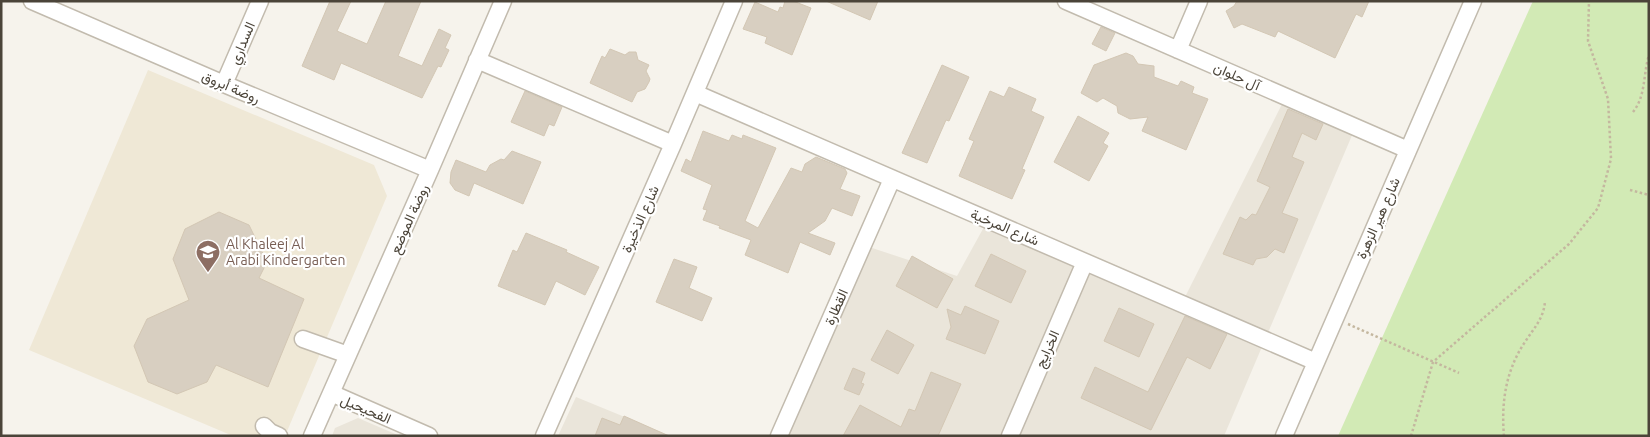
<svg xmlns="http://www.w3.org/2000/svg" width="1650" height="437" viewBox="0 0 1650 437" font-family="Ubuntu,Vazirmatn,sans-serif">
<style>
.residential{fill:#eae5da}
.education{fill:#efe8d6}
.green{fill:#d2eab5}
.building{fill:#d8cfc1;stroke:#d3c7b4}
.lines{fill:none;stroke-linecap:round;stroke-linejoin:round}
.minor-casing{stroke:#c2bbae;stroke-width:19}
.path{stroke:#c4b79f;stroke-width:2.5;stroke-dasharray:2.5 2.5;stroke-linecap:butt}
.minor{stroke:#fff;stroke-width:16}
.labels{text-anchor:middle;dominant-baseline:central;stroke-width:4.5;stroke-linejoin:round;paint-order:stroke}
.street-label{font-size:14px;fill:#4b4439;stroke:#fff}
.education-label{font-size:14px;fill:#785e54;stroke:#fff;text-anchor:start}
</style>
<rect width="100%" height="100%" fill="#f6f3ec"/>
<!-- residential -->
<path class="residential" d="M1283 102 1353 133 1224 436H770L854 242 957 276 984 227 1179 309Z
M576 397 671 436H558Z
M358 418 400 436H332L335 428Z"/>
<!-- education -->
<path class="education" d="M148 70 374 165 387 196 285 436H233L29 350Z"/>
<!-- green -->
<path class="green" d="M1533 1H1649V436H1338Z"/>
<!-- building -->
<path class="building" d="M330 1H351L337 31 367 44 386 1H421L398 56 422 66 439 29 451 35 445 48 449 50 441 67 438 66 422 98 341 63 334 80 302 66Z
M785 1H793L811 8 792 55 765 43 767 37 743 29 755 2 778 12 780 7 783 8Z
M826 1H878L870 20Z
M1237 1H1369L1362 17 1356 14 1335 58 1278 31 1275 37 1242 24 1234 28 1226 11 1234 6Z
M1101 27 1115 33 1106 51 1092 44Z
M610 49 625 55 629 52H636L638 60 649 65 646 71 650 79 649 82 645 89 637 92 632 102 590 83 602 56 605 58Z
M1126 53 1133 56 1138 64 1154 66V77L1178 86 1181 81 1194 87 1192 93 1208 99 1186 150 1142 131 1148 117 1130 119 1118 113 1117 106 1103 98 1097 102 1081 93 1094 65Z
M942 65 969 77 949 121 946 120 927 163 902 153Z
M1009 87 1036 99 1031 111 1044 117 1022 169 1025 170 1012 199 959 176 974 141 969 139 990 91 1004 97Z
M525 91 562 107 554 126 549 124 544 136 511 122Z
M1288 109 1323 124 1316 140 1302 133 1292 157 1304 162 1282 213 1298 219 1284 253 1275 249 1267 257 1256 259 1253 265 1223 254 1240 217 1246 220 1252 214 1256 215 1270 187 1257 181Z
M1078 116 1109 133 1103 143 1108 146 1089 181 1054 162Z
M703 131 729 141 732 135 742 139 743 135 776 148 745 221 758 228 791 168 802 172 805 164 816 157 845 169 847 173 840 189 860 196 852 216 832 208 825 221 808 233 835 243 830 255 800 242 788 273 745 255 751 240 719 228 720 226 703 220 707 210 703 209 712 185 681 171 686 159 691 162Z
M512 151 541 162 523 204 474 183 469 196 455 190 450 183 451 172 456 160 486 172 490 165 501 159 504 160Z
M219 212 249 225 267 262 259 278 304 299 268 387 216 365 207 382 177 394 148 382 134 346 147 319 189 300 173 259 185 229Z
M526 233 567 250 566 252 599 267 585 295 556 281 545 305 498 286 513 250 517 252Z
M991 254 1026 271 1011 303 975 286Z
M912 256 953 279 937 308 896 286Z
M674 259 697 267 689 288 712 298 702 321 656 302Z
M965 306 999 321 985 354 946 339 951 327 947 309 961 315Z
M1119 308 1154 324 1139 357 1104 341Z
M1185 316 1227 334 1210 369 1187 357 1151 430 1081 398 1095 367 1148 392Z
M887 330 914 345 898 374 871 360Z
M853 368 865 373 861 383 864 384 859 395 844 389Z
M931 372 961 384 938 436H843L860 405 901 427 909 409 915 411Z
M624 416 669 436H595L602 418 620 425Z"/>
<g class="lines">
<defs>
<path id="minor" d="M32 1 224 84 430 170
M1066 1 1408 150
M1178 50 1199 1
M477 60 673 144
M224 84 260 1
M695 93 1316 362
M303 339 348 355
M331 393 429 436
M264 426 270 432 279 436
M312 436 430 170 503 1
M544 436 673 144 734 1
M779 436 892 179
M1010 436 1085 262
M1284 436 1473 1"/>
</defs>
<!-- minor casing -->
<use href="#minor" class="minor-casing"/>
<!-- path -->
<path class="path" d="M1633 112C1646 96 1643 74 1649 55
M1630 190 1649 195
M1348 324 1459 373
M1411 436 1433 362 1569 244 1598 208 1611 159 1608 99 1588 41 1589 1
M1504 436C1501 402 1506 370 1525 342 1534 328 1544 318 1545 301"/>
<!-- minor -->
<use href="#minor" class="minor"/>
</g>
<!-- icons -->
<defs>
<symbol id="school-pin" viewBox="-11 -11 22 30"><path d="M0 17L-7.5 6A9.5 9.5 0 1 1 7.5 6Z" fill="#8d6e63" stroke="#fff"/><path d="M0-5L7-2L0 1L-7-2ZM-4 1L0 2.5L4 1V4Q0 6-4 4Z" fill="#fff"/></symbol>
</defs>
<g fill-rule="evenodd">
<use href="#school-pin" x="194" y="238" width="28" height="38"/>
</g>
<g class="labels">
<!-- street labels -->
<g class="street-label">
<text transform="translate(242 43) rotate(-67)">السداري</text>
<text transform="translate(1237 76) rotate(24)">آل حلوان</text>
<text transform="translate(231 87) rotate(23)">روضة أبروق</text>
<text transform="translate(1378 218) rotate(-66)">شارع هير الزهرة</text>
<text transform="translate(409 219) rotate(-66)">روضة الموضع</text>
<text transform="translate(640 219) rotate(-66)">شارع الذخيرة</text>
<text transform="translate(1005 227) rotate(23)">شارع المرخية</text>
<text transform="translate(836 307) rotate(-66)">القطارة</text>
<text transform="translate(1047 349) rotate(-66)">الخرايج</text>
<text transform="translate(366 409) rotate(23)">الفحيحيل</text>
</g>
<!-- education labels -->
<g class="education-label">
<text x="226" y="244">Al Khaleej Al<tspan x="226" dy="16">Arabi Kindergarten</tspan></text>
</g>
</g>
<!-- border -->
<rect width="1650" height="437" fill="none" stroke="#4b4439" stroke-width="5"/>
</svg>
